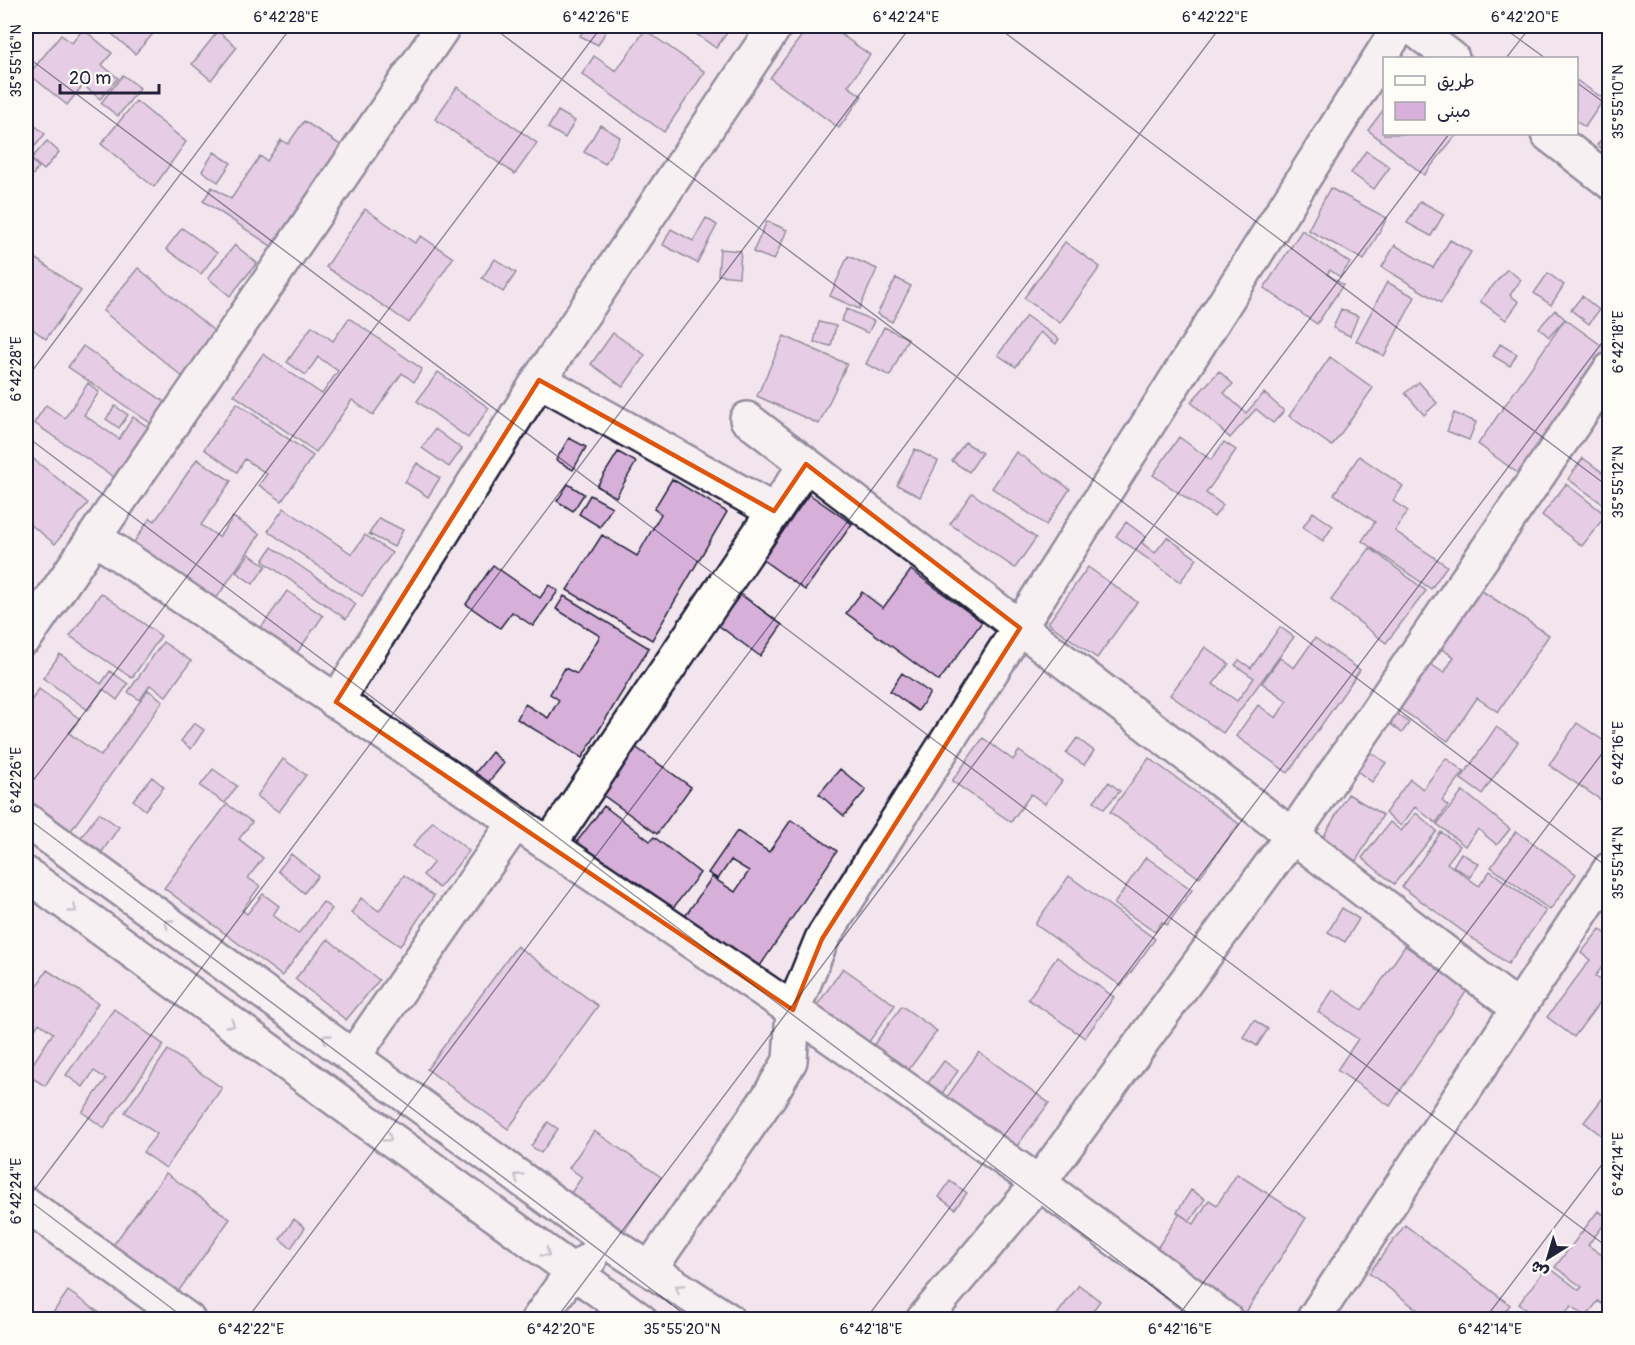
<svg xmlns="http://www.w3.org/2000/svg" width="1635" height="1345" viewBox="0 0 1635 1345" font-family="Pangolin,'Playpen Sans Arabic',sans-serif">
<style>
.building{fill:#d7b0d9;stroke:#22223b;stroke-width:1.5}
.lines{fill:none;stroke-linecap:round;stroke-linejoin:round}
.street-casing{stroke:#22223b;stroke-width:38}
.street{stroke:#fdfcf7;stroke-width:33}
.oneway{stroke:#9a9aa2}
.marked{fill:none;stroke:#de560e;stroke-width:4.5;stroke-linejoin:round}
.ticks{fill:none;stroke:#22223b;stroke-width:1.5;stroke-opacity:0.45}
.neatline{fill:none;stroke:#22223b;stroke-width:2}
.ticks-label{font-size:15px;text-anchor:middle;fill:#22223b}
</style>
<rect width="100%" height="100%" fill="#f2e5ee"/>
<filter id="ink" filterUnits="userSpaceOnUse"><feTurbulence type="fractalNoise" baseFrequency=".0167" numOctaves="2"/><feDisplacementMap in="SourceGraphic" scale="12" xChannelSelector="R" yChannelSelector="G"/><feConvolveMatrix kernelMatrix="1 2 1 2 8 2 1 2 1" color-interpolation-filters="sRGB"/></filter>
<g filter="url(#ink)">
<!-- building -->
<path class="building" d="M103 26H160L135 54Z
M586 26H609L598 45 580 36Z
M685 26H732L716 48Z
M809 26H829L870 55 848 86 862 96 839 128 770 78Z
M83 29 112 53 102 65 118 78 100 99 83 85 67 105 29 74 61 35 72 43Z
M645 30 705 72 664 132 582 74 594 56 616 71Z
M218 31 237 47 211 80 192 64Z
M123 75 140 88 118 116 101 103Z
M1576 80 1604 99 1585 127 1576 121Z
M457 87 537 143 515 174 435 119Z
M136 101 186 142 154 187 101 144Z
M1384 109V134H1457L1424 175 1368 130Z
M558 111 575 121 565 138 548 128Z
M26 118 45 134 26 157 39 167 26 183Z
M304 121 342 146 274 248 203 201 212 187 231 199 260 156 267 161 281 140 288 144Z
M600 125 620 137 605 164 584 152Z
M1610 128V155L1597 145Z
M47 141 59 152 44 170 31 159Z
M1366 151 1390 167 1374 189 1351 173Z
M214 152 231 163 218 182 202 171Z
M1330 188 1387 218 1364 260 1308 230Z
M1420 201 1444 214 1431 236 1407 223Z
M365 209 415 243 421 236 453 258 409 323 326 267Z
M706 218 717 225 697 263 663 245 671 229 693 241Z
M767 221 787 230 774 260 753 252Z
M182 228 217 253 201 274 166 249Z
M1302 230 1350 263 1340 277 1330 270 1327 274 1343 285 1317 324 1264 288Z
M1450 240 1471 252 1441 303 1382 267 1395 245 1433 268Z
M1065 242 1100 267 1060 323 1024 298Z
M235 245 257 263 230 296 208 278Z
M720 249 741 251 739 277 718 275Z
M848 256 877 269 859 309 830 296Z
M34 257 81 291 46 339 26 324V269Z
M495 259 516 273 503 292 482 278Z
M138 268 219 335 184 378 103 311Z
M1507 269 1521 280 1510 295 1519 302 1506 320 1480 301Z
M1548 273 1564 285 1551 305 1534 293Z
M896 278 911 286 892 322 877 314Z
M1387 282 1415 297 1384 356 1356 341Z
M1582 296 1599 310 1589 324 1571 310Z
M847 309 874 321 868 333 841 321Z
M1341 309 1358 316 1350 336 1333 328Z
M1555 310 1565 319 1549 337 1539 328Z
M1026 316 1059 339 1056 344 1040 332 1016 367 998 355Z
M349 318 422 369 414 382 402 373 373 415 352 400 316 452 234 395 263 354 322 394 338 371 318 357 306 375 287 362 312 326 333 341Z
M1565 319 1609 351 1519 474 1478 444Z
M819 322 836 326 831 346 814 342Z
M884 327 908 338 890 376 866 364Z
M613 333 645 355 623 387 591 364Z
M784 336 847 364 819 424 757 396Z
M1500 344 1517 354 1510 366 1493 356Z
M83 346 169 405 155 426 68 367Z
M1330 357 1373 388 1332 446 1289 416Z
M1219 371 1233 384 1224 393 1246 413 1264 393 1284 411 1273 423 1256 409 1230 438 1191 402Z
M438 372 489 408 468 438 417 401Z
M1419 382 1437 403 1424 415 1405 393Z
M88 383 99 392 84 415 119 439 133 417 151 429 117 479 34 423 46 405 65 418Z
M237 403 313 456 282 501 259 485 267 474 245 459 237 472 204 449Z
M115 406 128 415 119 428 106 419Z
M1454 413 1476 422 1469 440 1447 431Z
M435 429 462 449 449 467 422 448Z
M1179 437 1211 460 1224 442 1236 450 1206 493 1223 505 1214 517 1153 475Z
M569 438 586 447 573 470 556 460Z
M965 442 982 453 969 472 952 461Z
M915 449 938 461 920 497 897 485Z
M618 452 636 462 616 497 597 486Z
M1016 452 1070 489 1046 525 992 488Z
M26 453 88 503 55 544 26 521Z
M1359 456 1403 486 1393 501 1408 511 1395 531 1447 566 1431 589 1362 541 1375 522 1334 494Z
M1583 458 1610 478V509L1568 479Z
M197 459 231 481 201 525 219 537 233 517 260 534 210 608 128 551 150 518 155 521Z
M417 463 440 478 428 497 405 482Z
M672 479 727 512 652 640 567 590 602 535 637 556 661 514 654 509Z
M568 484 584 494 573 511 557 501Z
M1566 484 1606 515 1582 546 1542 515Z
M972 493 1036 538 1015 568 950 524Z
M809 494 852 524 805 590 763 560Z
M590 495 612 507 600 527 579 514Z
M284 508 352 554 365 535 392 553 362 596 268 531Z
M1313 512 1333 526 1323 541 1303 527Z
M379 518 403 530 394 547 369 534Z
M1126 522 1146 537 1142 543 1155 553 1167 537 1197 559 1180 582 1116 536Z
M272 547 356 604 346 619 263 561Z
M1370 548 1426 591 1386 643 1331 600Z
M249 554 266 566 253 584 236 572Z
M493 565 540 598 549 585 558 591 533 626 512 612 500 628 466 604Z
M1088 567 1137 602 1097 658 1048 623Z
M911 570 982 622 939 681 846 613 862 592 883 608Z
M1479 589 1549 635 1498 712 1477 698 1448 741 1390 702 1420 657 1444 673 1454 657 1440 648Z
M287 591 323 616 294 657 258 632Z
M101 593 161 636 132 678 70 636Z
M741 594 782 625 760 656 718 625Z
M564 596 649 648 582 758 517 719 525 704 548 718 559 700 550 694 565 668 577 674 600 636 556 609Z
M1280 627 1294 637 1223 733 1170 695 1205 647 1229 664 1213 684 1237 701 1254 678 1235 665 1239 660 1251 668Z
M1315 638 1360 670 1288 773 1236 736 1258 705 1276 718 1287 701 1262 683 1280 658 1294 668Z
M163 642 191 661 166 696 150 685 140 700 128 692Z
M60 654 101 684 110 671 128 684 117 700 103 689 88 710 43 678Z
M902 673 930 693 918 711 890 691Z
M39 689 80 719 69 733 101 756 148 690 163 701 70 832 26 800V708Z
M1395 712 1409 723 1402 733 1388 722Z
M194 723 204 730 191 749 181 741Z
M1577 723 1610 745V806L1549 765Z
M1496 727 1518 742 1482 794 1461 779Z
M983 738 1013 760 1019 751 1062 781 1045 804 1031 794 1011 822 952 781Z
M1077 738 1094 751 1084 765 1066 753Z
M634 746 691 787 657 834 600 793Z
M1365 748 1386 763 1372 782 1352 767Z
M492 752 504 763 488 783 475 773Z
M1149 758 1239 824 1199 878 1110 812Z
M1446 758 1464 772 1442 801 1448 806 1436 823 1415 807 1401 826 1385 813 1410 779 1423 789Z
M283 759 306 775 279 812 257 796Z
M213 769 237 786 225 803 200 786Z
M840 769 866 790 844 816 819 794Z
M152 777 164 787 145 810 133 800Z
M1109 782 1120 791 1104 809 1094 801Z
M1463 791 1510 829 1497 845 1478 829 1465 846 1437 824Z
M1348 794 1383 815 1356 861 1321 841Z
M227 804 252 822 239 839 263 858 248 878 260 886 242 910 247 914 263 894 279 906 273 915 298 934 323 902 332 909 282 976 164 888Z
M604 806 650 841 654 837 700 873 664 920 572 848Z
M99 813 119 827 102 852 81 837Z
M1416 813 1437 831 1394 884 1362 858 1390 822 1401 831Z
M791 820 837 851 752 978 677 928 712 877 735 892 749 871 731 860 718 879 708 873 737 831 769 852Z
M433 821 469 851 439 888 423 875 434 862 413 846Z
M1516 831 1576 874 1550 910 1491 867Z
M1441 832 1460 846 1447 863 1479 886 1490 871 1546 911 1508 964 1402 887Z
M1461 853 1479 864 1470 877 1453 866Z
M291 854 318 876 304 893 278 871Z
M1146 857 1192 890 1167 925 1162 922 1155 932 1114 904Z
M404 875 434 896 400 946 351 913 361 898 379 911Z
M1069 876 1155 939 1121 986 1035 924Z
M1342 908 1359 919 1345 942 1328 932Z
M1600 929 1610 937V957L1595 976 1610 987V1005L1602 999 1574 1037 1547 1017 1590 960 1581 953Z
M328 939 379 980 346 1020 295 979Z
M517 946 598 1006 508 1129 427 1069Z
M1405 946 1468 989 1390 1106 1337 1070 1358 1039 1318 1012 1333 990 1362 1010Z
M1057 957 1114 997 1085 1038 1028 999Z
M843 968 895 1005 861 1053 810 1015Z
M47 970 98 1003 45 1086 26 1074 53 1033 39 1023 26 1043V1003Z
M902 1006 937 1031 902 1079 867 1054Z
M114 1009 164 1045 104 1128 82 1112 106 1079 94 1071 83 1087 66 1075Z
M1254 1020 1268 1029 1257 1046 1243 1037Z
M168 1050 222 1088 166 1168 143 1152 157 1134 125 1112Z
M979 1052 1049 1103 1011 1154 942 1104Z
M944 1061 958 1071 936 1102 922 1091Z
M1610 1089V1142L1584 1122Z
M548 1122 558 1129 541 1153 531 1146Z
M594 1131 661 1177 621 1236 566 1200 582 1177 569 1168Z
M166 1173 230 1219 170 1303 105 1256Z
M1237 1174 1306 1218 1241 1320 1142 1272 1179 1214 1194 1224 1209 1200 1217 1205Z
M950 1181 967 1193 955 1209 939 1197Z
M1191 1190 1205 1199 1190 1221 1177 1212Z
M1598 1211 1609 1218 1588 1245 1610 1261V1310L1598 1301 1586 1317 1571 1306 1560 1320H1540L1519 1304 1547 1266 1579 1290 1582 1287 1555 1267Z
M294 1219 305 1228 291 1248 280 1239Z
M1405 1225 1510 1305 1499 1320H1431L1369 1273Z
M1079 1285 1100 1301 1086 1320H1060L1056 1316Z
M68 1291 110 1320H48Z"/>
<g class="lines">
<defs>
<path id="street" d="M1410 26 1452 58
M1548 134 1610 182
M539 380 774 511
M747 419 1518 1008
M94 537 793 1010 1039 1183 1226 1320
M26 637 441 30 434 26
M336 702 539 380 775 26
M26 820 611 1244 728 1320
M549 845 806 464
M26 874 640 1320
M353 1057 515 823
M26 1204 188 1320
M650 1269 770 1095 790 1061 793 1010 822 939 1400 26
M538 1320 572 1272 590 1259
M923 1320 1039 1183 1292 836 1610 370
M1313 1320 1610 869"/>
</defs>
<!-- street casing -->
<use href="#street" class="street-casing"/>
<!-- street -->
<use href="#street" class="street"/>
</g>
<!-- one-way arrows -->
<defs><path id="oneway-chevron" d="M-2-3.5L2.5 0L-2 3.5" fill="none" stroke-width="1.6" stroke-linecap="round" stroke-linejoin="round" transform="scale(1.5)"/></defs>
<g class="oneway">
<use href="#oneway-chevron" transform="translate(73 909) rotate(36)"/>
<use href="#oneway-chevron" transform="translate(168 923) rotate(-144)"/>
<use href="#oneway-chevron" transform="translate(231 1024) rotate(36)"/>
<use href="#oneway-chevron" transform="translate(326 1038) rotate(-144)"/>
<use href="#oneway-chevron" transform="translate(388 1138) rotate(36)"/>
<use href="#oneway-chevron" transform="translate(518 1177) rotate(-144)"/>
<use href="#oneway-chevron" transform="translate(546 1253) rotate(36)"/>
<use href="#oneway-chevron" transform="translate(679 1288) rotate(-147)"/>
</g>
</g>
<!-- marked area -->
<path d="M0 0H1635V1345H0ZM539 380 774 511 806 464 1020 628 822 939 793 1010 336 702Z" fill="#f2e5ee" fill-opacity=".55" fill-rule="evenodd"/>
<path class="marked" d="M539 380 774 511 806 464 1020 628 822 939 793 1010 336 702Z"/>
<!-- ticks -->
<path class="ticks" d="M491 26 1610 869M996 26 1610 488M1501 26 1545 58M26 56 1610 1249M1506 58 1531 26M1576 82 1610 107M26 379 292 26M26 436 1197 1320M26 790 602 26M26 817 692 1320M26 1198 187 1320M26 1201 911 26M246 1320 1221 26M555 1320 1449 134M865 1320 1610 332M1175 1320 1610 743M1484 1320 1610 1154"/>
<!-- margin -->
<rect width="1635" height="1345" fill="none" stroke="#fdfcf7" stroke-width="66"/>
<!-- legend -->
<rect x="1383" y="57" width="195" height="78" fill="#fdfcf7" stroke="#a5a5ac" stroke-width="1.5"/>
<rect x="1395" y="76" width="30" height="9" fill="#fdfcf7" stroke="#a5a5ac" stroke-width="1.5"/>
<text x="1437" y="87" font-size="18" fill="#22223b">طريق</text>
<rect x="1395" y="102" width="30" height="18" fill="#d7b0d9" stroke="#a5a5ac" stroke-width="1.5"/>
<text x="1437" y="117" font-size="18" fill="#22223b">مبنى</text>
<!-- north arrow -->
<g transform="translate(1548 1258) rotate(217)" stroke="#fdfcf7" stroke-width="4.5" paint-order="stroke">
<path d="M0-4.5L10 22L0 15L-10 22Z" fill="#22223b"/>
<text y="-9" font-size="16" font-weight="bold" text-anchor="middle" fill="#22223b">ش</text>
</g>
<!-- scale -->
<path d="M60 84v9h99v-9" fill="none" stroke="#22223b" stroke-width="3"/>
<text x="69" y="84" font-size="18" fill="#22223b" stroke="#fdfcf7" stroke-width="4.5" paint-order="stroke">20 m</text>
<rect x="33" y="33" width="1569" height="1279" class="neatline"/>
<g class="ticks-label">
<text x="286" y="22">6°42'28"E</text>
<text x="596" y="22">6°42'26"E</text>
<text x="906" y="22">6°42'24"E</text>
<text x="1215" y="22">6°42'22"E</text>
<text x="1525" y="22">6°42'20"E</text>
<text transform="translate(16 61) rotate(-90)" y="5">35°55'16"N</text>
<text transform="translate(1618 102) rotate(-90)" y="5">35°55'10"N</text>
<text transform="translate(1618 342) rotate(-90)" y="5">6°42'18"E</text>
<text transform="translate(16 369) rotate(-90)" y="5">6°42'28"E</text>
<text transform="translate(1618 482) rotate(-90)" y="5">35°55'12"N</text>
<text transform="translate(1618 753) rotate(-90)" y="5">6°42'16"E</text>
<text transform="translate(16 780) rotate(-90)" y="5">6°42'26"E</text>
<text transform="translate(1618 863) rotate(-90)" y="5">35°55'14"N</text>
<text transform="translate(1618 1164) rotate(-90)" y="5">6°42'14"E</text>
<text transform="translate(16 1191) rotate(-90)" y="5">6°42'24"E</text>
<text x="251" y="1334">6°42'22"E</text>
<text x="561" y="1334">6°42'20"E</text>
<text x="682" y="1334">35°55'20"N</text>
<text x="871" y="1334">6°42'18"E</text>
<text x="1180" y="1334">6°42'16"E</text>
<text x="1490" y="1334">6°42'14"E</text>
</g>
</svg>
